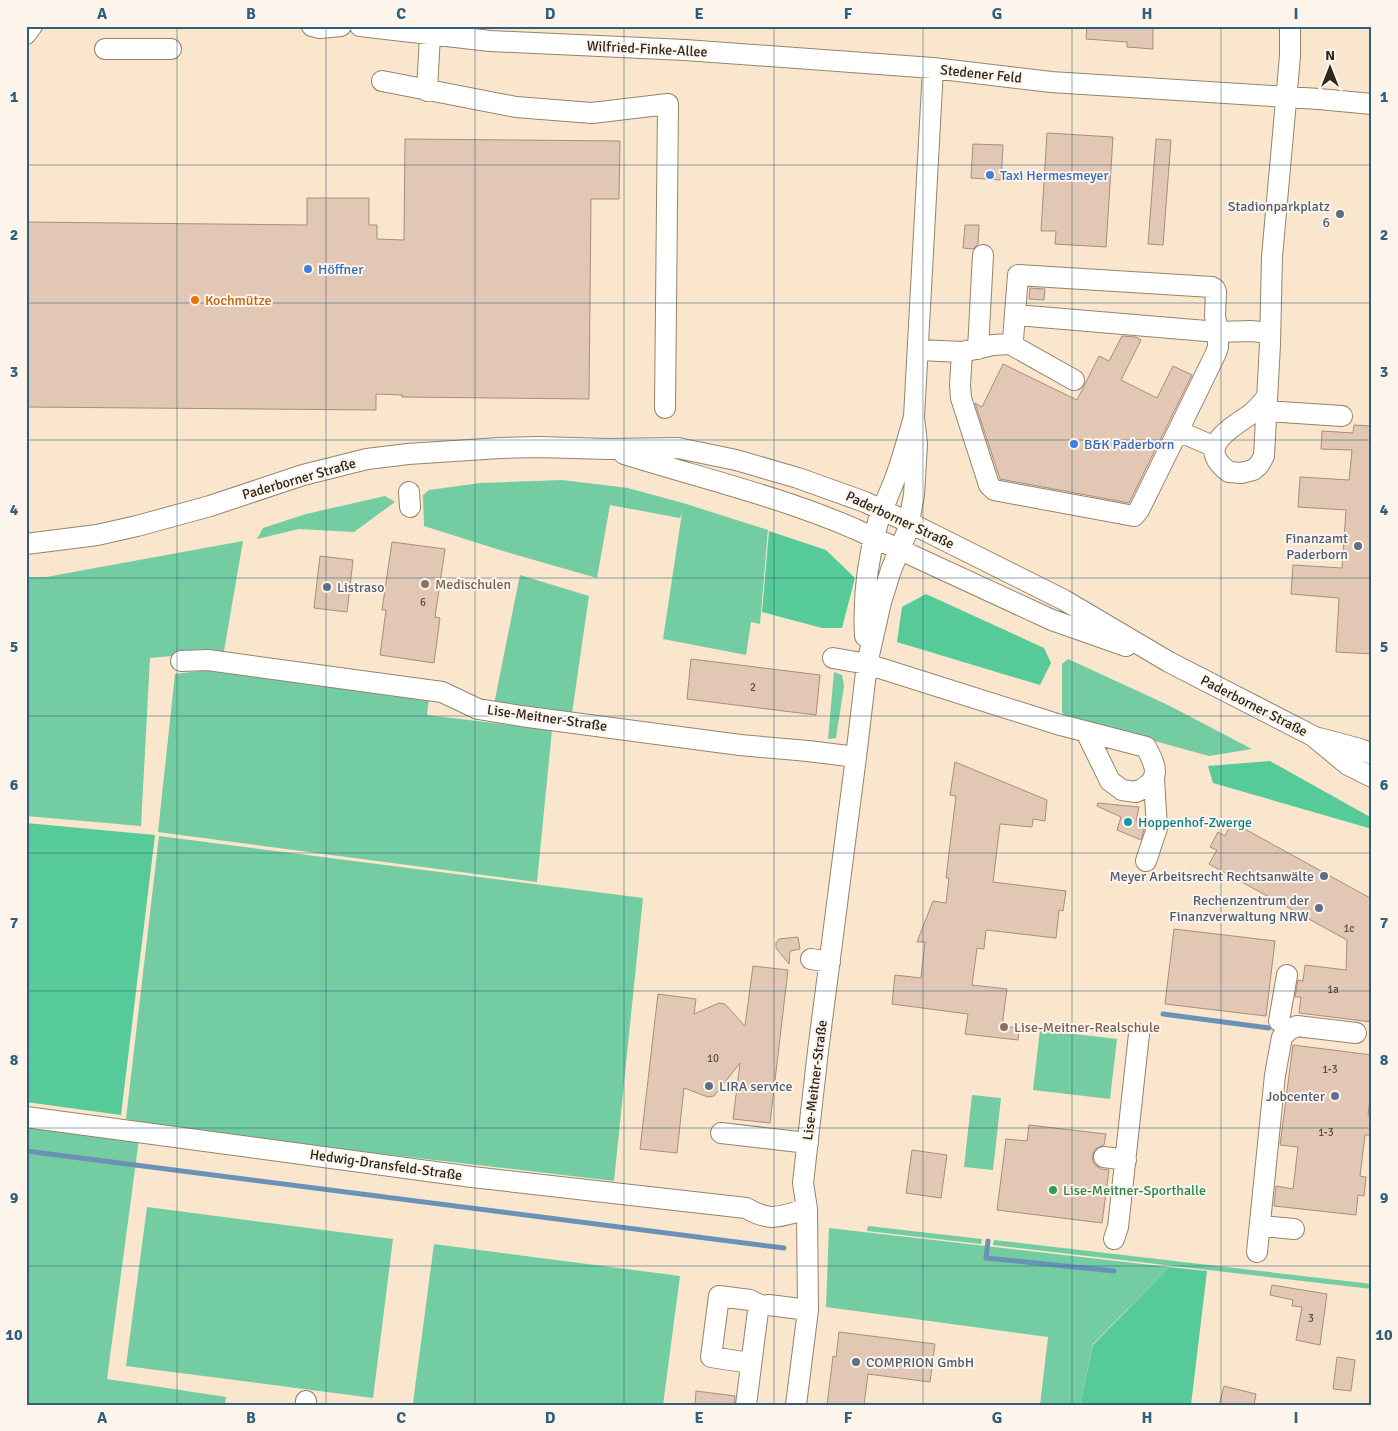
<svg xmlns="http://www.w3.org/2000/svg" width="1398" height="1431" viewBox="0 0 1398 1431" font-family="Signika,sans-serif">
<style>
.green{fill:#74cca3}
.forest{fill:#56ca98}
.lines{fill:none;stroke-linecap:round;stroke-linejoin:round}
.stream{stroke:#6a92b7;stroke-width:5}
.building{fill:#e2c8b4;stroke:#a78e7b}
.minor-casing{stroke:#95846c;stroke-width:22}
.minor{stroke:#fff;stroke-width:20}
.grid{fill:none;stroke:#305f7e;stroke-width:1;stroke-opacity:0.55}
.shop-dot{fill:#3f7fe0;stroke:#fdf5eb;stroke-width:2}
.service-dot{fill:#5c6f8a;stroke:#fdf5eb;stroke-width:2}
.food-dot{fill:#e8710a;stroke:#fdf5eb;stroke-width:2}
.education-dot{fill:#8d6e63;stroke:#fdf5eb;stroke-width:2}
.culture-dot{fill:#0f9aa8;stroke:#fdf5eb;stroke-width:2}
.leisure-dot{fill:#2e9e5b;stroke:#fdf5eb;stroke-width:2}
.labels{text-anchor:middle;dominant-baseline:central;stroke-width:4;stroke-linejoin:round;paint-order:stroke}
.number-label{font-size:11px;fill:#5a4e42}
.street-label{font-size:14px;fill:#2d261c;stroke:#fdf5eb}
.shop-label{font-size:14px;fill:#366cbe;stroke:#fdf5eb;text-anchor:start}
.service-label{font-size:14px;fill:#4e5e75;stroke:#fdf5eb;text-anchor:end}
.food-label{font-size:14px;fill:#c56008;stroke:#fdf5eb;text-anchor:start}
.education-label{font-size:14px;fill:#785e54;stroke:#fdf5eb;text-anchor:start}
.culture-label{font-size:14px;fill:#0d838f;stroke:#fdf5eb;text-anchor:start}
.leisure-label{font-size:14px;fill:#27864d;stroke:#fdf5eb;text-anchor:start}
.neatline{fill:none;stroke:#305f7e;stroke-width:2}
.grid-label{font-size:16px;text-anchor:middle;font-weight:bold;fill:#305f7e}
</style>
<rect width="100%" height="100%" fill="#f9e6cc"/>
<!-- green -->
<path class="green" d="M562 480 628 488 683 503 768 530 760 624 751 622 746 655 663 639 682 513 680 518 610 505 597 578 503 551 424 526 423 495 429 490 480 483Z
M385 496 395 502 354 532 299 529 257 539 263 528 306 514Z
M243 541 224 651 150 658 141 826 26 816V577H46Z
M520 575 589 596 572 713 494 704Z
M1068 659 1168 705 1252 749 1209 756 1064 716 1062 711V664Z
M207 670 429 697 427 715 552 730 537 882 158 832 175 674Z
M834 672 842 675 844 686 836 738 828 739Z
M159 836 643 898 614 1181 169 1129 126 1119Z
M1040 1030 1117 1039 1110 1099 1033 1090Z
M972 1095 1001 1098 993 1170 964 1167Z
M26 1124 139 1139 107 1379 226 1397 225 1405H26Z
M147 1207 393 1239 373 1398 126 1366Z
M868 1226 982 1239 981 1244 867 1231Z
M829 1228 1169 1267 1093 1344 1080 1405H1040L1048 1337 826 1307Z
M994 1240 1372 1284V1289L993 1245Z
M434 1244 680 1276 663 1405 413 1403Z"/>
<!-- forest -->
<path class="forest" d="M769 531 826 550 855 578 842 628H822L762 612Z
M926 594 1044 648 1051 663 1040 685 897 642 902 607Z
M1270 761 1372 818V829L1213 783 1208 766Z
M26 823 155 835 121 1115 26 1102Z
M1169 1267 1207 1271 1191 1405H1080L1093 1345Z"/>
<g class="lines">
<!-- stream -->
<path class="stream" d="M1163 1014 1269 1028
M26 1151 784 1248
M988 1241 986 1258 1114 1271"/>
</g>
<!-- building -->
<path class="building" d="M1087 26H1153V49L1127 47V42L1086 39Z
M1047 133 1113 137 1106 247 1055 244 1056 231H1041Z
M405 139 620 141 619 199H591L589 399 402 397V395L376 394V410L26 407V222L307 225V198H369V225H377V239L404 240Z
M1156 139 1171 140 1163 245 1148 244Z
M973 144 1003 145 1001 180 971 178Z
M965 225H979L978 244 973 249 963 248Z
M1030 288 1045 289 1044 300 1029 299Z
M1122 336 1136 337 1141 340 1121 380 1157 398 1173 366 1192 375 1129 503 1000 479 975 403 982 407 1003 364 1077 400 1099 356 1109 361Z
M1354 425 1372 426V654L1336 652 1339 598 1291 594 1293 565 1342 568 1346 510 1298 507 1300 477 1349 480 1352 450 1321 449 1322 431 1353 433Z
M392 542 445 549 435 617 440 618 434 663 380 655 386 610H382Z
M320 556 353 560 347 612 314 608Z
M691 659 820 675 816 715 687 699Z
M955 762 1047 800 1045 821 1033 819 1032 827 1000 824 993 882 1066 891 1063 911 1059 910 1056 938 986 930 984 949 977 948 972 985 1007 989 1002 1026 1019 1028 1018 1040 965 1034 968 1014 892 1004 895 975 921 978 925 942H917L933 901 946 903 949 878H946L956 796 950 795Z
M1098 803 1139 807 1136 821 1145 826 1141 840 1117 830 1121 817 1097 806Z
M1232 822 1372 899V1022L1299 1013 1301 997H1295L1298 980 1303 981 1305 965 1346 970 1347 940 1209 864 1217 850 1210 847 1218 832 1225 836Z
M1174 929 1275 941 1266 1016 1165 1004Z
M798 937 800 949 790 951 789 964 776 948V943L779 939Z
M753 966 788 970 770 1123 733 1119 740 1063 714 1096 708 1097 684 1088 677 1153 640 1149 658 994 696 999 694 1014 719 1003 725 1004 745 1026Z
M1293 1045 1372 1055V1083L1368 1116H1372V1135H1365L1360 1176 1366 1177 1364 1196 1358 1195 1356 1215 1274 1206 1276 1186 1293 1189 1298 1147 1280 1145Z
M1029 1125 1106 1134 1104 1145 1095 1149 1092 1156 1093 1162 1096 1166 1101 1169 1109 1170 1102 1223 997 1210 1006 1139 1027 1141Z
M912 1150 947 1155 941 1198 906 1193Z
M1272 1285 1327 1294 1320 1345 1296 1340 1302 1307 1292 1306 1293 1300 1270 1295Z
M839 1332 935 1344 930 1382 868 1374 864 1405H827L833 1356 836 1357Z
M1337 1357 1355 1360 1351 1391 1333 1389Z
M1224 1386 1256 1394 1254 1405H1219Z
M696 1391 735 1396 734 1405H695Z"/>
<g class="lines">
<defs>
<path id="minor" d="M312 26 320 28 341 26
M360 26 490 41 685 50 933 68 1051 82 1319 99 1372 104
M26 34 32 26
M105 49H171
M382 81 516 107 592 113 668 104 665 408
M427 91 430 35
M1010 344 1074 380
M978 349 983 255
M919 350 962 352 960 385 961 398 989 485 994 490 1134 516 1139 510 1178 431 1215 447
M962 352 993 345 1010 344 1013 340 1018 275 1212 287 1215 289 1216 292 1215 316 1218 332 1016 315
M1267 397C1262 403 1257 409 1251 414 1231 428 1194 447 1229 472L1241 473 1253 470 1259 465 1264 456 1270 344 1272 257 1290 56V26
M1266 411 1342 416
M1178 431 1216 353 1218 347V332L1251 331 1270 333
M624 454C701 478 781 497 855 529L1052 620 1126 646
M409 492 410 507
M26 544 97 535 137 526 210 506 303 475 367 459 408 454 500 448 539 447 608 449 678 448 736 460 798 478 865 502 910 523 1064 600 1169 662 1313 736 1348 765 1372 777
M865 636C863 599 868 558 878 522 883 507 890 492 896 476 903 457 908 437 914 417L933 68
M833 658 867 664 1057 724 1146 747C1157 768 1162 780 1136 792L1122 790 1110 781 1086 732
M181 661 208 660 442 692 478 709 521 716 740 745 808 751 856 757
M1319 738 1360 749 1372 754
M1146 861 1157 828 1154 779
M811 959 830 962
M1279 1021 1287 975
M26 1117 472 1177 746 1208C772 1223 780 1216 807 1209
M721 1133 808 1143
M1104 1157 1126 1160
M1261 1226 1294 1229
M1114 1239 1118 1227 1139 1034
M1257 1252 1275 1075 1282 1037 1289 1030 1297 1026 1356 1033
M750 1363 711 1357 719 1296 750 1300 762 1306 769 1305 808 1310
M306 1405V1401
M746 1405 758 1311 762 1306
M796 1405 808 1310 807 1209 803 1183 818 1051 856 757 867 664 881 602 891 570 907 532 914 495 917 444 914 417"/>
</defs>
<!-- minor casing -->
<use href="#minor" class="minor-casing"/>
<!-- minor -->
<use href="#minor" class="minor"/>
</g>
<!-- grid -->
<path class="grid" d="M177 26V1405M326 26V1405M475 26V1405M624 26V1405M774 26V1405M923 26V1405M1072 26V1405M1221 26V1405M26 165H1372M26 303H1372M26 440H1372M26 578H1372M26 716H1372M26 853H1372M26 991H1372M26 1128H1372M26 1266H1372"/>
<!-- markers -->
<g class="shop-dot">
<circle cx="990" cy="175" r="5"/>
<circle cx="308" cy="269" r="5"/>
<circle cx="1074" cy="444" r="5"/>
</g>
<g class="service-dot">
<circle cx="1340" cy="214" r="5"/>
<circle cx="1358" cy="546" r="5"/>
<circle cx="327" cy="587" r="5"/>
<circle cx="1324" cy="876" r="5"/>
<circle cx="1319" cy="908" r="5"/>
<circle cx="709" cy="1086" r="5"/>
<circle cx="1335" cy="1096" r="5"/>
<circle cx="856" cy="1362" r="5"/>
</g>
<circle class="food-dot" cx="195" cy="300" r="5"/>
<g class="education-dot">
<circle cx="425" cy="584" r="5"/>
<circle cx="1004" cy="1027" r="5"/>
</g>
<circle class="culture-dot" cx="1128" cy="822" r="5"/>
<circle class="leisure-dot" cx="1053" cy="1190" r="5"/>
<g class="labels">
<!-- number labels -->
<g class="number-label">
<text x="423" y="602">6</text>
<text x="753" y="687">2</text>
<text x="1349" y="928">1c</text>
<text x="1333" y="989">1a</text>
<text x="713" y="1058">10</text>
<text x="1330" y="1069">1-3</text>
<text x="1326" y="1132">1-3</text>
<text x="1311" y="1318">3</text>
</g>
<!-- street labels -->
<g class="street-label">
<text transform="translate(647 49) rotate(3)">Wilfried-Finke-Allee</text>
<text transform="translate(981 74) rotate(6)">Stedener Feld</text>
<text transform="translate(299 479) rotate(-16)">Paderborner Straße</text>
<text transform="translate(900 520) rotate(25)">Paderborner Straße</text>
<text transform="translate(1254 706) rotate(27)">Paderborner Straße</text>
<text transform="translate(547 718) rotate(8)">Lise-Meitner-Straße</text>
<text transform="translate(815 1080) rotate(-83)">Lise-Meitner-Straße</text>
<text transform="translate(386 1165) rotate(8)">Hedwig-Dransfeld-Straße</text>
</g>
<!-- shop labels -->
<g class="shop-label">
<text x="1000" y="175">Taxi Hermesmeyer</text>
<text x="318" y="269">Höffner</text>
<text x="1084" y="444">B&amp;K Paderborn</text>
</g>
<!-- service labels -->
<g class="service-label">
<text x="1330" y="206">Stadionparkplatz<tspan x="1330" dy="16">6</tspan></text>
<text x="1348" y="538">Finanzamt<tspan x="1348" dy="16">Paderborn</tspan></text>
<text x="337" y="587" text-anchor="start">Listraso</text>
<text x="1314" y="876">Meyer Arbeitsrecht Rechtsanwälte</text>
<text x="1309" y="900">Rechenzentrum der<tspan x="1309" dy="16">Finanzverwaltung NRW</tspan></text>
<text x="719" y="1086" text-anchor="start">LIRA service</text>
<text x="1325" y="1096">Jobcenter</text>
<text x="866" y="1362" text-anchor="start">COMPRION GmbH</text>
</g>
<!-- food labels -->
<g class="food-label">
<text x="205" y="300">Kochmütze</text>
</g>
<!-- education labels -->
<g class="education-label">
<text x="435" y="584">Medischulen</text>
<text x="1014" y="1027">Lise-Meitner-Realschule</text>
</g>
<!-- culture labels -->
<g class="culture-label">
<text x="1138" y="822">Hoppenhof-Zwerge</text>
</g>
<!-- leisure labels -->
<g class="leisure-label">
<text x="1063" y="1190">Lise-Meitner-Sporthalle</text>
</g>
</g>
<!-- border -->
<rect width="1398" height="1431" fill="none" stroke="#fdf5eb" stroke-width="55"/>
<!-- north arrow -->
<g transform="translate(1330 68)" stroke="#fdf5eb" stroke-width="4" paint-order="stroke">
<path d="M0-4L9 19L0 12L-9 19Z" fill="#2d261c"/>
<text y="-8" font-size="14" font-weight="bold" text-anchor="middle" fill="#2d261c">N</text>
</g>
<rect x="28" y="28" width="1342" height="1376" class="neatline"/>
<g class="grid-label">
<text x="102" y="19">A</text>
<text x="251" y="19">B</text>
<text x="401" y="19">C</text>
<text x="550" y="19">D</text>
<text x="699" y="19">E</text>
<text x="848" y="19">F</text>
<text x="997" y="19">G</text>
<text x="1147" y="19">H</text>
<text x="1296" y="19">I</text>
<text x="14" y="102">1</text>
<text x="1384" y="102">1</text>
<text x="14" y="240">2</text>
<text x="1384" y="240">2</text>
<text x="14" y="377">3</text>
<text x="1384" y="377">3</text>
<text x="14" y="515">4</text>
<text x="1384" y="515">4</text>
<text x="14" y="652">5</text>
<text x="1384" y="652">5</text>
<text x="14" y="790">6</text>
<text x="1384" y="790">6</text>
<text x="14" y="928">7</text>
<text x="1384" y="928">7</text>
<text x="14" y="1065">8</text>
<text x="1384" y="1065">8</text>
<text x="14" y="1203">9</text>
<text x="1384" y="1203">9</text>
<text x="14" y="1340">10</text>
<text x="1384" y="1340">10</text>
<text x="102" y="1423">A</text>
<text x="251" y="1423">B</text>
<text x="401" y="1423">C</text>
<text x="550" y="1423">D</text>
<text x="699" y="1423">E</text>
<text x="848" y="1423">F</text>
<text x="997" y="1423">G</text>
<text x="1147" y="1423">H</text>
<text x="1296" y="1423">I</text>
</g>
</svg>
